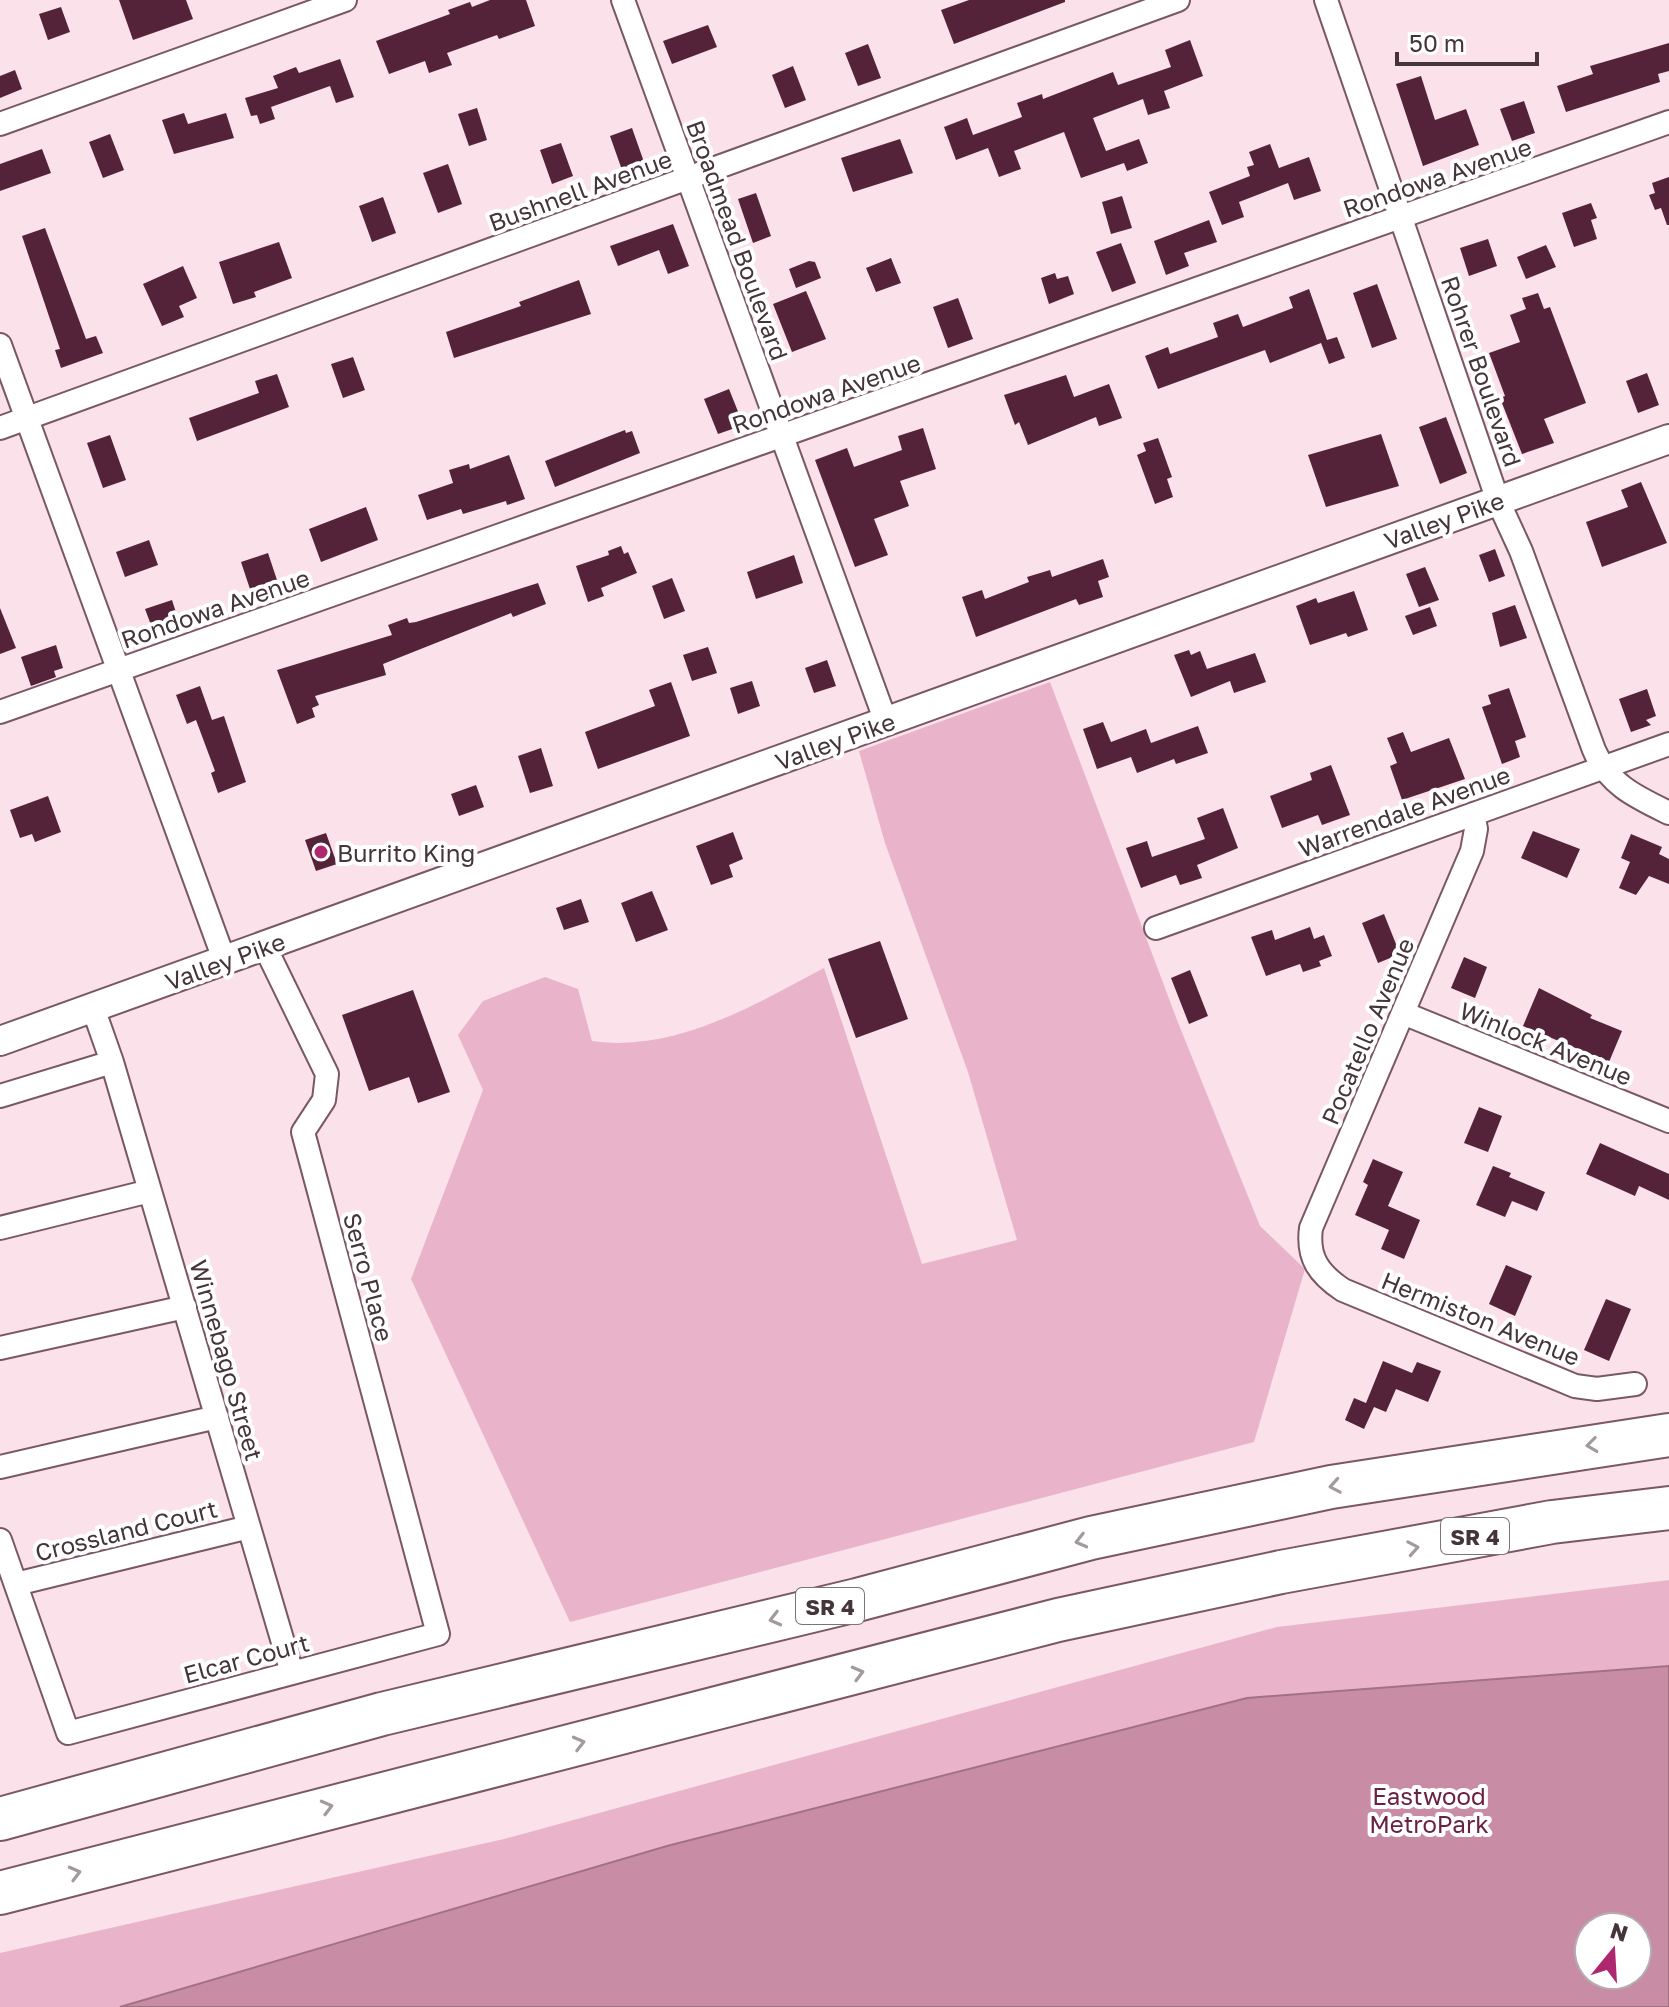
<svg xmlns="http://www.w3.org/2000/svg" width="1669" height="2007" viewBox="0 0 1669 2007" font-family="'Golos Text',sans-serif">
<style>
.green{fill:#e9b4c9;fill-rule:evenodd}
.water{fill:#c88ca4;stroke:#a17284;stroke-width:2;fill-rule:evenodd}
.building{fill:#54233a}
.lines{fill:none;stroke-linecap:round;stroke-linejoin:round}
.minor-casing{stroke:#7a5765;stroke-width:26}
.tertiary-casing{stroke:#7a5765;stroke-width:32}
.motorway-casing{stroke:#7a5765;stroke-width:46}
.minor{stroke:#fff;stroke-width:22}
.tertiary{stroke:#fff;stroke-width:28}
.motorway{stroke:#fff;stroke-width:42}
.oneway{stroke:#a29a9d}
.poi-dot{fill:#ad286f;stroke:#fff;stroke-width:3}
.labels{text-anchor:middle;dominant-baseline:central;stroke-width:8;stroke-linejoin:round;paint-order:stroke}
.shield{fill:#fff;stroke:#7d7276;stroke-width:2}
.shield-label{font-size:22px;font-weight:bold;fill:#45353b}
.street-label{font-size:24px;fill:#45353b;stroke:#fff}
.poi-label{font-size:24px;fill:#45353b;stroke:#fff;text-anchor:start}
.park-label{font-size:24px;fill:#692145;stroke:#fff}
</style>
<rect width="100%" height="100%" fill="#fae1ea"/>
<!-- green -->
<path class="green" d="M1050 682 1177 1020 1260 1226 1305 1269 1254 1442 570 1622 411 1279 483 1090 458 1035 483 1001 545 977 578 989 592 1041C675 1053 754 1005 824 968L922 1264 1017 1240 968 1072 885 843 859 751Z
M1669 1580V2007H0V1953L504 1839 1277 1627ZM1589 1927H1637V1975H1589Z"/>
<!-- water -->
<path class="water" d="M1669 1666V2007H120L667 1846 1247 1698ZM1589 1927H1637V1975H1589Z"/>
<!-- building -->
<path class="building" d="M119 0H186L193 19 133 40Z
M490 0H526L535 26 499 39 497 35 447 53 452 65 429 73 425 61 389 74 376 41 450 14 448 10 470 2 472 7Z
M969 0H1065V2L954 44 941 10Z
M61 7 70 32 48 40 39 14Z
M708 25 717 47 672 64 663 41Z
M1190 40 1203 76 1164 91 1170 108 1148 115 1143 99 1093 118 1106 151 1139 139 1148 163 1127 171 1124 163 1081 178 1064 132 1014 151 1021 169 999 177 988 148 956 160 944 127 967 118 973 135 1022 117 1017 103 1042 94 1043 99 1113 72 1118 85 1171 67 1165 50Z
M1669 43V71L1658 74 1660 82 1566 112 1557 86 1593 74 1590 66Z
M868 44 881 78 858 86 845 53Z
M340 59 354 97 336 103 330 86 271 107 275 119 260 124 257 115 251 116 245 98 278 88 273 76 296 67 299 73Z
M793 66 806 100 785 108 772 75Z
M15 70 22 89 0 98V76Z
M1421 76 1435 120 1466 109 1479 145 1423 166 1396 84Z
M1524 101 1535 133 1512 141 1500 109Z
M477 108 487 140 469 146 458 114Z
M184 113 188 124 226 113 234 138 174 154 162 120Z
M632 128 644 162 622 170 610 136Z
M110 134 124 170 103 178 89 142Z
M900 139 913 173 853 192 841 158Z
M561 143 573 176 552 184 540 150Z
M1270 144 1279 168 1309 157 1321 191 1294 200 1288 183 1239 202 1244 217 1222 225 1209 192 1250 176 1247 167 1254 165 1249 152Z
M42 149 51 173 0 191V164Z
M448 164 462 204 438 213 423 173Z
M1669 177V225H1667L1661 208 1655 210 1649 195 1655 193 1652 183Z
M756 193 771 236 753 243 738 199Z
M1122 196 1132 228 1111 234 1102 202Z
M383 197 396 233 372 242 359 206Z
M1591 203 1597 218 1591 220 1597 239 1574 247 1562 213Z
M1209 220 1217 242 1184 253 1189 266 1166 275 1154 241Z
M673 224 689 266 668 274 659 250 618 266 610 246Z
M45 228 86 339 96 336 103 353 61 368 55 350 60 349 22 236Z
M1488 239 1497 266 1469 276 1460 248Z
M279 242 292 278 254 292 256 297 233 304 219 262Z
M1121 243 1136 283 1112 292 1096 252Z
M1546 245 1556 267 1526 279 1517 257Z
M891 258 901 283 876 292 866 268Z
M809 261 815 262 821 278 796 288 789 269Z
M183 266 197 298 179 306 184 317 162 326 143 284Z
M1055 273 1057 279 1068 276 1074 294 1049 304 1041 278Z
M579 280 591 314 454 358 446 332 521 306 519 302Z
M1377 284 1397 339 1372 348 1353 293Z
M1309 289 1327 340 1337 337 1345 358 1329 364 1321 343 1270 363 1265 350 1158 389 1145 356 1168 347 1170 354 1218 337 1213 323 1238 314 1243 327 1293 308 1289 297Z
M806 291 826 339 792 352 773 304Z
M1538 293 1544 309 1550 307 1586 403 1544 419 1554 443 1522 454 1500 398 1505 396 1489 353 1520 342 1510 315 1526 309 1522 298Z
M958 298 973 339 948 348 933 307Z
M353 357 365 390 343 398 331 364Z
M1647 373 1659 405 1638 413 1626 381Z
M277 374 289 407 197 441 189 418 259 393 255 381Z
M1066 375 1074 397 1109 384 1122 418 1099 426 1096 417 1028 445 1019 422 1015 425 1004 395Z
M729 389 741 419 734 422 738 427 718 434 704 399Z
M1446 417 1467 473 1440 484 1419 427Z
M923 428 936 469 900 481 909 506 874 519 888 555 855 567 815 460 847 448 854 467 902 450 898 436Z
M625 430 626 433 632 431 640 453 555 487 545 461Z
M1381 434 1399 486 1326 507 1308 455Z
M110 435 126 480 103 488 87 443Z
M1158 438 1172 477 1167 479 1173 497 1155 504 1137 455 1146 451 1143 443Z
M509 455 525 499 507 505 506 501 463 514 461 509 427 520 418 495 453 483 449 470 469 464 470 469Z
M1641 482 1667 543 1602 567 1586 522 1628 507 1621 490Z
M366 507 378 540 321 562 309 529Z
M149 540 158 565 125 577 116 552Z
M621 546 624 554 628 552 637 573 601 588 604 596 588 602 576 566 609 555 608 551Z
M1495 549 1505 576 1489 582 1479 555Z
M268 553 277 580 250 589 241 562Z
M794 555 803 583 756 599 747 572Z
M1103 559 1109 577 1098 581 1103 597 1079 605 1076 599 976 637 962 597 982 590 985 599 1029 582 1027 577 1050 570 1052 577Z
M1425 567 1439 600 1419 607 1406 574Z
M672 578 685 611 664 619 652 586Z
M538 583 546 604 513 617 511 613 383 664 386 675 315 696 319 705 312 708 315 717 297 724 277 670 392 635 388 625 407 618 409 623 416 622Z
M1354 591 1368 630 1348 637 1346 633 1310 645 1296 606 1316 598 1318 603Z
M172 600 180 625 154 633 145 609Z
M1515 605 1527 638 1500 647 1492 613Z
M1430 607 1437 626 1413 635 1405 616Z
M0 608 16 648 0 654Z
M56 645 63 668 54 671 56 677 31 686 21 657Z
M708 647 717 673 692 681 683 655Z
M1189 650 1191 655 1200 651 1207 669 1255 653 1266 682 1234 693 1230 681 1191 697 1174 655Z
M827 660 836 686 814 693 805 668Z
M752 681 760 706 738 714 730 688Z
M671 682 690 736 598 769 585 732 655 706 649 690Z
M200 686 212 720 224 716 246 782 218 793 211 773 215 771 196 720 187 724 176 695Z
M1509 688 1526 737 1515 741 1520 757 1502 764 1482 707 1491 704 1488 695Z
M1647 689 1656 716 1646 720 1651 725 1631 732 1619 699Z
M1103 722 1111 742 1146 729 1151 743 1198 726 1208 753 1176 764 1174 759 1137 773 1131 757 1097 769 1083 729Z
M1403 732 1411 752 1449 738 1465 779 1402 800 1390 766 1397 763 1387 738Z
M541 748 553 786 530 793 518 756Z
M1331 765 1350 815 1322 825 1318 815 1282 828 1270 796 1312 780 1310 773Z
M476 785 484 807 459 816 451 794Z
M48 796 61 832 35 842 32 834 20 838 10 810Z
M1223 808 1238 848 1197 865 1202 878 1180 885 1176 875 1141 888 1126 848 1147 841 1152 857 1205 839 1197 818Z
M1533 831 1580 849 1567 878 1521 858Z
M733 832 743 859 729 865 733 877 711 885 696 846Z
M326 833 337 864 316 871 305 840Z
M1631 834 1662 847 1659 854 1669 859V884L1649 876 1636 895 1619 888 1630 862 1621 858Z
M652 891 668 930 636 942 621 903Z
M581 899 589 922 564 930 556 908Z
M1384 914 1400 954 1378 963 1362 923Z
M1310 927 1314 939 1324 935 1332 956 1319 961 1321 966 1303 972 1300 964 1266 976 1251 937 1272 930 1275 940Z
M880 941 908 1019 856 1038 828 959Z
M1464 957 1487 967 1475 998 1451 988Z
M1190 970 1208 1016 1189 1024 1171 978Z
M1539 988 1592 1015 1590 1018 1622 1031 1609 1062 1523 1026Z
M413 990 450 1092 418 1103 409 1077 369 1091 342 1015Z
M1479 1107 1502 1116 1488 1152 1464 1143Z
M1600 1143 1669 1174V1200L1639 1186 1635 1196 1586 1174Z
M1373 1159 1403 1172 1388 1206 1420 1220 1404 1259 1381 1249 1389 1230 1355 1215 1368 1185 1363 1182Z
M1493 1166 1511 1173 1509 1177 1545 1192 1537 1211 1512 1201 1505 1217 1476 1205Z
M1506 1265 1532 1276 1515 1316 1489 1304Z
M1606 1299 1631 1309 1609 1361 1584 1350Z
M1383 1361 1412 1373 1417 1362 1441 1371 1428 1402 1396 1389 1386 1412 1374 1407 1364 1429 1345 1420 1354 1398 1366 1403Z"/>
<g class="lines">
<defs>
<path id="minor" d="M623 0 886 722
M1326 0 1498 501 1521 551 1594 750C1609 785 1636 797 1669 813
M0 124 345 0
M0 345 225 962
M0 428 1178 0
M0 712 1669 122
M1473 814 1476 829 1472 851 1311 1228C1307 1258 1319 1274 1343 1290L1575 1386 1597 1389 1635 1384
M1156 928 1669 744
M93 1008 112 1062 292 1673
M1403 1013 1669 1121
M0 1096 112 1062
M0 1228 150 1191
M0 1348 185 1307
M0 1467 217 1417
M0 1540 68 1733 438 1634 303 1132 324 1100 327 1074 265 947
M16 1584 249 1527"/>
<path id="tertiary" d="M0 1041 1669 439"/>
<path id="motorway" d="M0 1819 382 1714 857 1600 1091 1538 1331 1487 1669 1435
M0 1893 1058 1620 1281 1572 1552 1522 1669 1508"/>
</defs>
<!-- minor casing -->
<use href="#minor" class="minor-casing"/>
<!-- tertiary casing -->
<use href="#tertiary" class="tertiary-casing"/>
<!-- motorway casing -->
<use href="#motorway" class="motorway-casing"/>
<!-- minor -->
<use href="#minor" class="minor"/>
<!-- tertiary -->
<use href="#tertiary" class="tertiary"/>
<!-- motorway -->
<use href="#motorway" class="motorway"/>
</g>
<!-- one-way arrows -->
<defs><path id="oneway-chevron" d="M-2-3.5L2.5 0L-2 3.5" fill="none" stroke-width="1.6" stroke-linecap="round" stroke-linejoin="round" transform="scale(2)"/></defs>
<g class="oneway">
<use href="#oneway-chevron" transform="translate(1592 1445) rotate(173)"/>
<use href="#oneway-chevron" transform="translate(1335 1486) rotate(170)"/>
<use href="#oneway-chevron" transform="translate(1081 1541) rotate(166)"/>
<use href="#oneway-chevron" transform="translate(1413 1548) rotate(-10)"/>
<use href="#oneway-chevron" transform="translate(775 1619) rotate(166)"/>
<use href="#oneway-chevron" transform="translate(858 1673) rotate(-15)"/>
<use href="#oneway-chevron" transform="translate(579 1743) rotate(-14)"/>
<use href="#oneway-chevron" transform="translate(327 1807) rotate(-15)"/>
<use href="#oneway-chevron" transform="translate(75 1873) rotate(-15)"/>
</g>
<!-- markers -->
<circle class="poi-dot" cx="321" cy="852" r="8"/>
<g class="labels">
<!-- shield labels -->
<g class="shield">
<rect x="1441" y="1518" width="68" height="36" rx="6"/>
<rect x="796" y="1588" width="68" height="36" rx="6"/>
</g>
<g class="shield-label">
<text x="1475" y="1536">SR 4</text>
<text x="830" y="1606">SR 4</text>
</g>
<!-- street labels -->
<g class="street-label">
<text transform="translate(1437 177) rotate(-19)">Rondowa Avenue</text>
<text transform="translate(580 190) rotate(-20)">Bushnell Avenue</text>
<text transform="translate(738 240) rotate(70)">Broadmead Boulevard</text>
<text transform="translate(1482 371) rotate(71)">Rohrer Boulevard</text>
<text transform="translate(826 393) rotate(-19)">Rondowa Avenue</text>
<text transform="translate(1444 520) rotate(-20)">Valley Pike</text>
<text transform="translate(215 608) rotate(-19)">Rondowa Avenue</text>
<text transform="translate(835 741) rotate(-20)">Valley Pike</text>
<text transform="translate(1404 811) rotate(-20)">Warrendale Avenue</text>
<text transform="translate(225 961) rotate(-20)">Valley Pike</text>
<text transform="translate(1367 1031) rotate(-67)">Pocatello Avenue</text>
<text transform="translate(1546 1043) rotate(22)">Winlock Avenue</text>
<text transform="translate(369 1277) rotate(75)">Serro Place</text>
<text transform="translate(1481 1318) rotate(22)">Hermiston Avenue</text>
<text transform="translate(227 1360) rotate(74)">Winnebago Street</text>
<text transform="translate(126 1530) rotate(-14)">Crossland Court</text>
<text transform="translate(246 1658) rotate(-15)">Elcar Court</text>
</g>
<!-- poi labels -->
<g class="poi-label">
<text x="337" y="852">Burrito King</text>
</g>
<!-- park labels -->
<g class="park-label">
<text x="1429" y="1795">Eastwood<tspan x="1429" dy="28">MetroPark</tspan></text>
</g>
</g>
<!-- north arrow -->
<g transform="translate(1613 1951) rotate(18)"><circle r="38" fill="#ffffff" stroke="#b5aeb1" stroke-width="2"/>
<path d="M0-6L14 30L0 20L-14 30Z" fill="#ad286f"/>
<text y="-12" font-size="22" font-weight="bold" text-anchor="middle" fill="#45353b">N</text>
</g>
<!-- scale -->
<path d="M1397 52v12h140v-12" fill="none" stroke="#45353b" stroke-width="4"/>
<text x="1409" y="52" font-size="24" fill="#45353b" stroke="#ffffff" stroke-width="6" paint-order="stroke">50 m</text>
</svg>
